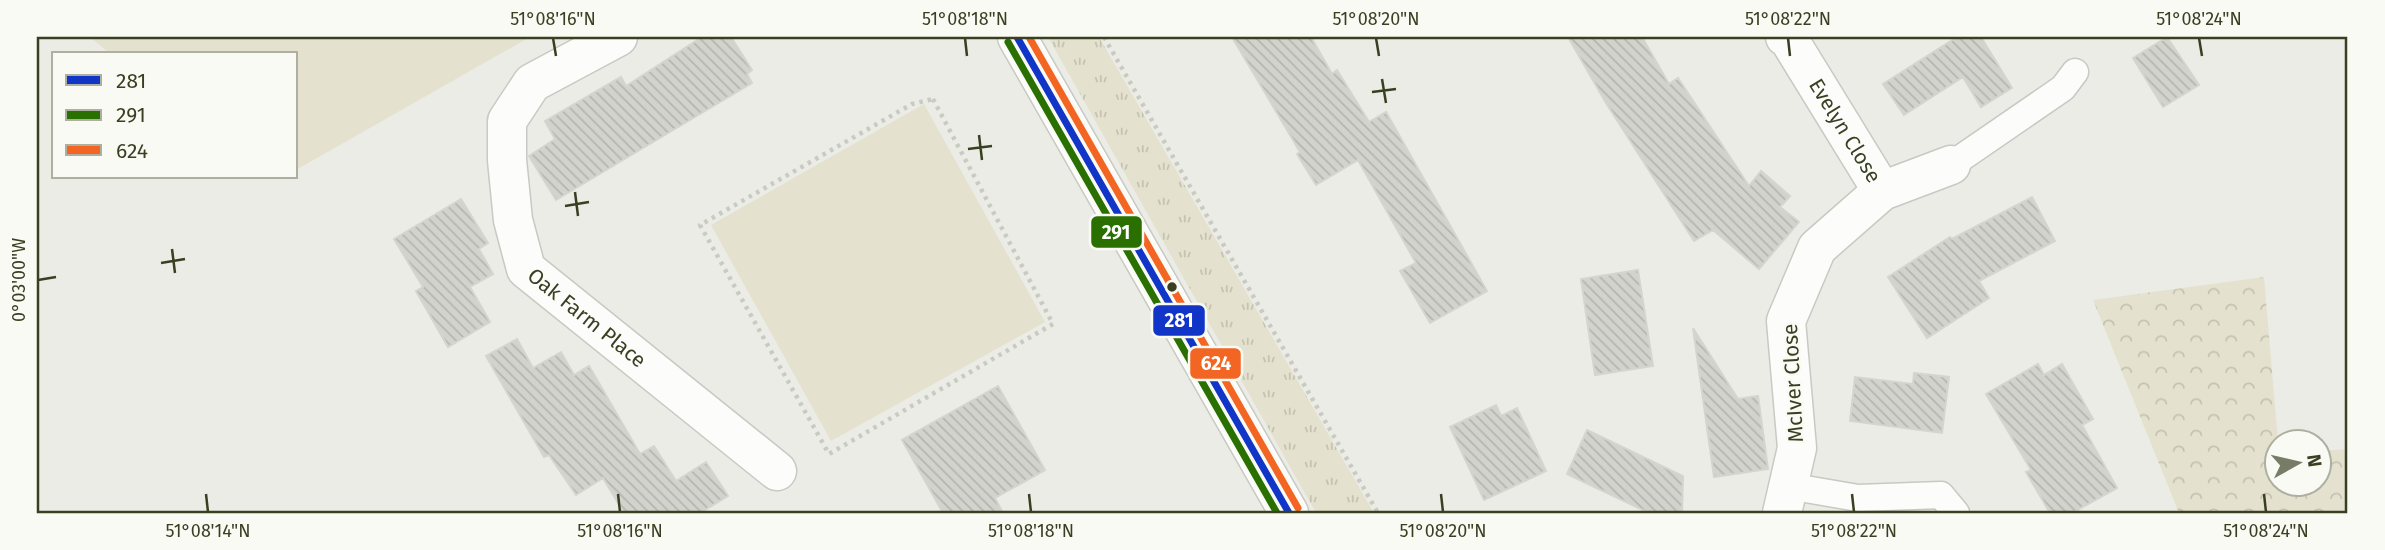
<svg xmlns="http://www.w3.org/2000/svg" width="2385" height="550" viewBox="0 0 2385 550" font-family="'Fira Sans',sans-serif">
<style>
.grass{fill:url(#grass-tufts)}
.forest{fill:url(#forest-crowns)}
.green{fill:#e5e1cf}
.building{fill:url(#building-back-hatch);stroke:#d4d5cf;stroke-width:2}
.lines{fill:none;stroke-linecap:round;stroke-linejoin:round}
.service-casing{stroke:#c8c9c3;stroke-width:29}
.minor-casing{stroke:#c8c9c3;stroke-width:41}
.tertiary-casing{stroke:#c8c9c3;stroke-width:41}
.path{stroke:#c9cbc2;stroke-width:4.5;stroke-dasharray:3.5 5;stroke-linecap:butt}
.service{stroke:#fcfcfb;stroke-width:26}
.minor{stroke:#fcfcfb;stroke-width:38}
.tertiary{stroke:#fcfcfb;stroke-width:38}
.bus-1-casing{stroke:#fafaf5;stroke-width:12}
.bus-2-casing{stroke:#fafaf5;stroke-width:12}
.bus-3-casing{stroke:#fafaf5;stroke-width:12}
.bus-1{stroke:#1135c6;stroke-width:7}
.bus-2{stroke:#297000;stroke-width:7}
.bus-3{stroke:#f26522;stroke-width:7}
.ticks{fill:none;stroke:#394022;stroke-width:2.5}
.bus-dot{fill:#394022;stroke:#fafaf5;stroke-width:2.5}
.labels{text-anchor:middle;dominant-baseline:central;stroke-width:5;stroke-linejoin:round;paint-order:stroke}
.street-label{font-size:21px;fill:#394022;stroke:#fafaf5}
.line-badge{stroke:#fafaf5;stroke-width:2.5}
.badge-label{font-size:19px;text-anchor:middle;font-weight:bold;fill:#fff}
.neatline{fill:none;stroke:#394022;stroke-width:2.5}
.ticks-label{font-size:18px;text-anchor:middle;fill:#394022}
</style>
<defs>
<pattern id="grass-tufts" width="24" height="20" patternUnits="userSpaceOnUse" patternTransform="scale(1.75)"><rect width="24" height="20" fill="#e5e1cf"/><path d="M3 7l-1-3M5 7V3M7 7l1-3M15 17l-1-3M17 17v-4M19 17l1-3" fill="none" stroke="#c5c2b1"/></pattern>
<pattern id="forest-crowns" width="20" height="18" patternUnits="userSpaceOnUse" patternTransform="scale(1.75)"><rect width="20" height="18" fill="#e5e1cf"/><path d="M2 6a3 3 0 1 1 6 0M12 15a3 3 0 1 1 6 0" fill="none" stroke="#c5c2b1"/></pattern>
<pattern id="building-back-hatch" width="6" height="6" patternUnits="userSpaceOnUse" patternTransform="scale(1.75)"><rect width="6" height="6" fill="#d2d3cd"/><path d="M-1 5l2 2M0 0l6 6M5-1l2 2" fill="none" stroke="#b5b6b0"/></pattern>
</defs>
<rect width="100%" height="100%" fill="#ebece6"/>
<!-- grass -->
<path class="grass" d="M1048 37H1099L1374 513H1316Z"/>
<!-- forest -->
<path class="forest" d="M2264 277 2278 441 2276 442V484H2318L2319 451 2348 449V513H2179L2093 300Z"/>
<!-- green -->
<path class="green" d="M90 37H530L296 170V54H110Z
M924 104 1045 322 831 441 711 225Z"/>
<!-- building -->
<path class="building" d="M702 37H731L752 70 747 74 752 83 556 200 529 156 555 139 545 121 621 77 626 86Z
M1232 37H1311L1332 74 1337 70 1369 122 1386 112 1487 291 1430 323 1400 271 1416 263 1358 160 1316 185 1297 154 1300 152Z
M1568 37H1642L1669 84 1678 78 1749 186 1761 171 1790 196 1780 207 1799 222 1759 269 1713 230 1694 241 1606 103Z
M1957 37H1981L2012 88 1981 107 1963 77 1904 115 1883 84Z
M2167 37 2199 85 2163 107 2133 58Z
M2032 197 2055 241 1979 281 1989 298 1927 338 1888 277 1950 237 1952 239Z
M461 199 488 243 479 249 493 274 470 287 490 322 448 347 416 291 423 287 394 239Z
M1638 270 1653 366 1595 375 1581 279Z
M1693 328 1738 399 1758 396 1768 469 1714 477Z
M517 339 533 368 561 352 574 375 589 366 640 454 654 446 676 481 706 462 728 496 700 513H624L603 478 576 495 549 455 544 457 486 356Z
M2038 364 2044 375 2062 364 2093 419 2082 425 2117 488 2072 513H2050L2026 472 2031 470 1986 394Z
M1914 373 1949 377 1942 433 1850 421 1855 377 1913 384Z
M998 386 1045 470 995 498 1003 513H943L902 440Z
M1496 405 1501 416 1517 408 1546 471 1484 500 1450 427Z
M1587 430 1683 476 1682 513H1649L1567 474Z"/>
<g class="lines">
<defs>
<path id="service" d="M1951 165 2063 88 2075 72
M1788 486 1858 498 1941 495 1956 513"/>
<g id="minor">
<path id="s1" d="M618 37 532 83 507 121V160L513 220 526 269 777 471"/>
<path id="s2" d="M1785 37 1788 38 1882 191"/>
<path d="M1782 513 1797 448 1786 321 1817 248 1882 191 1951 165"/>
</g>
<path id="tertiary" d="M1017 37 1289 513"/>
</defs>
<!-- service casing -->
<use href="#service" class="service-casing"/>
<!-- minor casing -->
<use href="#minor" class="minor-casing"/>
<!-- tertiary casing -->
<use href="#tertiary" class="tertiary-casing"/>
<!-- path -->
<path class="path" d="M1104 37 1378 513
M933 99 1053 324 829 454 700 225 912 104Z"/>
<!-- service -->
<use href="#service" class="service"/>
<!-- minor -->
<use href="#minor" class="minor"/>
<!-- tertiary -->
<use href="#tertiary" class="tertiary"/>
<defs>
<path id="bus-1" d="M1017 37 1289 513"/>
<path id="bus-2" d="M1008 42 1277 513"/>
<path id="bus-3" d="M1029 37 1298 508"/>
</defs>
<!-- bus-1 casing -->
<use href="#bus-1" class="bus-1-casing"/>
<!-- bus-2 casing -->
<use href="#bus-2" class="bus-2-casing"/>
<!-- bus-3 casing -->
<use href="#bus-3" class="bus-3-casing"/>
<!-- bus-1 -->
<use href="#bus-1" class="bus-1"/>
<!-- bus-2 -->
<use href="#bus-2" class="bus-2"/>
<!-- bus-3 -->
<use href="#bus-3" class="bus-3"/>
</g>
<!-- ticks -->
<path class="ticks" d="M553 38 556 56M965 38 967 56M1376 38 1379 56M1788 38 1790 56M2199 38 2202 56M1382 79 1386 103M1372 92 1396 89M979 135 982 160M968 149 992 146M575 192 578 216M565 206 589 202M172 249 175 273M161 263 185 259M38 280 56 277M206 494 208 512M618 494 620 512M1029 494 1031 512M1441 494 1443 512M1852 494 1854 512M2264 494 2266 512"/>
<!-- markers -->
<circle class="bus-dot" cx="1172" cy="287" r="6"/>
<g class="labels">
<!-- street labels -->
<g class="street-label">
<text stroke="none"><textPath href="#s2" startOffset="112">Evelyn Close</textPath></text>
<text stroke="none"><textPath href="#s1" startOffset="371">Oak Farm Place</textPath></text>
<text transform="translate(1793 383) rotate(-93)">McIver Close</text>
</g>
</g>
<g class="line-badge">
<rect x="1090" y="215" width="53" height="34" rx="7" fill="#297000"/>
<rect x="1152" y="304" width="54" height="33" rx="7" fill="#1135c6"/>
<rect x="1189" y="347" width="53" height="33" rx="7" fill="#f26522"/>
</g>
<g class="badge-label">
<text x="1116" y="239">291</text>
<text x="1179" y="327">281</text>
<text x="1216" y="370">624</text>
</g>
<!-- border -->
<rect width="2385" height="550" fill="none" stroke="#fafaf5" stroke-width="77"/>
<!-- legend -->
<rect x="52" y="52" width="245" height="126" fill="#fafaf5" stroke="#adb0a1" stroke-width="2"/>
<rect x="66" y="75" width="35" height="10" fill="#1135c6" stroke="#adb0a1" stroke-width="2"/>
<text x="116" y="88" font-size="21" fill="#394022">281</text>
<rect x="66" y="110" width="35" height="10" fill="#297000" stroke="#adb0a1" stroke-width="2"/>
<text x="116" y="122" font-size="21" fill="#394022">291</text>
<rect x="66" y="145" width="35" height="10" fill="#f26522" stroke="#adb0a1" stroke-width="2"/>
<text x="116" y="158" font-size="21" fill="#394022">624</text>
<!-- north arrow -->
<g transform="translate(2298 463) rotate(82)"><circle r="33" fill="#fafaf5" stroke="#adb0a1" stroke-width="2"/>
<path d="M0-5L12 26L0 18L-12 26Z" fill="#777c67"/>
<text y="-10" font-size="19" font-weight="bold" text-anchor="middle" fill="#394022">N</text>
</g>
<rect x="38" y="38" width="2308" height="474" class="neatline"/>
<g class="ticks-label">
<text x="553" y="25">51°08'16"N</text>
<text x="965" y="25">51°08'18"N</text>
<text x="1376" y="25">51°08'20"N</text>
<text x="1788" y="25">51°08'22"N</text>
<text x="2199" y="25">51°08'24"N</text>
<text transform="translate(19 280) rotate(-90)" y="6">0°03'00"W</text>
<text x="208" y="537">51°08'14"N</text>
<text x="620" y="537">51°08'16"N</text>
<text x="1031" y="537">51°08'18"N</text>
<text x="1443" y="537">51°08'20"N</text>
<text x="1854" y="537">51°08'22"N</text>
<text x="2266" y="537">51°08'24"N</text>
</g>
</svg>
